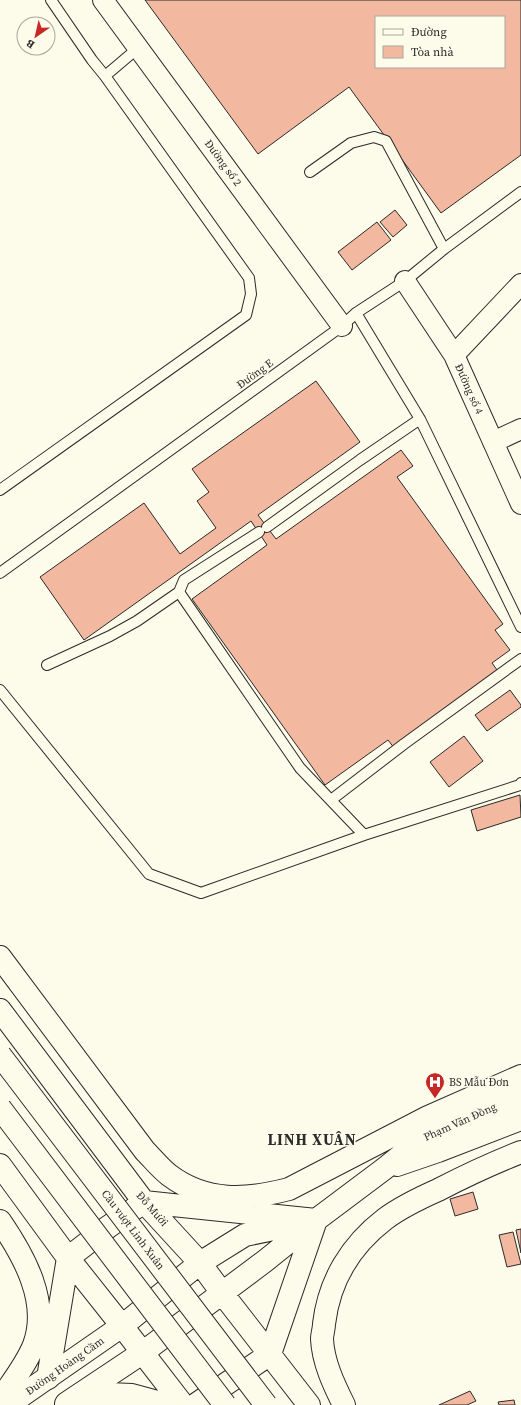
<svg xmlns="http://www.w3.org/2000/svg" width="521" height="1405" viewBox="0 0 521 1405" font-family="'Source Serif 4',serif">
<style>
.building{fill:#f2b8a0;stroke:#2b2b2b;fill-rule:evenodd}
.lines{fill:none;stroke-linecap:round;stroke-linejoin:round}
.lane-casing{stroke:#2b2b2b;stroke-width:12}
.street-casing{stroke:#2b2b2b;stroke-width:22}
.primary-casing{stroke:#2b2b2b;stroke-width:24}
.highway-casing{stroke:#2b2b2b;stroke-width:24}
.lane{stroke:#fdfbea;stroke-width:10}
.street{stroke:#fdfbea;stroke-width:20}
.primary{stroke:#fdfbea;stroke-width:22}
.highway{stroke:#fdfbea;stroke-width:22}
.highway-bridge-casing{stroke:#2b2b2b;stroke-width:24;stroke-linecap:butt}
.highway-bridge{stroke:#fdfbea;stroke-width:22}
.labels{text-anchor:middle;dominant-baseline:central;stroke-width:3;stroke-linejoin:round;paint-order:stroke}
.street-label{font-size:11px;fill:#2b2b2b;stroke:#fdfbea}
.poi-label{font-size:11px;fill:#2b2b2b;stroke:#fdfbea;text-anchor:start}
.district-label{font-size:15px;font-weight:bold;letter-spacing:1px;fill:#2b2b2b;stroke:#fdfbea}
</style>
<rect width="100%" height="100%" fill="#fdfbea"/>
<!-- building -->
<path class="building" d="M145 0H521V155L441 213 349 87 258 154ZM376 17H504V67H376Z
M395 210 407 225 393 237 380 222Z
M377 222 391 240 352 270 338 252Z
M316 381 360 442 258 515 276 539 401 450 413 466 397 477 503 624 495 630 510 650 492 663 500 674 395 749 388 740 325 785 192 599 267 545 251 521 84 640 40 577 144 503 180 554 216 528 197 501 209 492 192 469Z
M510 690 521 705V707L487 731 475 715Z
M464 736 483 761 449 787 430 762Z
M520 795 521 817 477 831 471 810Z
M473 1192 478 1209 455 1216 450 1199Z
M521 1229V1253L516 1230Z
M513 1232 521 1264 507 1267 499 1235Z
M470 1391 476 1401 467 1405H439Z
M514 1400 515 1405H499L498 1402Z"/>
<g class="lines">
<defs>
<path id="lane" d="M105 76 138 48
M310 172 351 143 374 137 386 141 444 249
M356 313 420 419 521 627
M0 490 246 315 251 294 249 278 105 76 92 60 51 0
M267 527 360 460 420 419
M259 532 184 580 179 592 300 768 364 835
M0 573 342 326 356 313 405 281 444 249 521 192
M47 665 110 636 137 621 179 592
M0 690 149 874 201 893 364 835 520 785 521 783
M331 800 404 744 521 659"/>
<path id="street" d="M103 0 342 326
M405 281 454 355 521 504
M454 355 521 284
M493 442 521 429"/>
<path id="primary" d="M67 1403 142 1353
M8 1405 122 1326"/>
<path id="highway" d="M0 957 145 1151C153 1159 160 1168 169 1175 206 1203 247 1200 289 1189L428 1117 521 1076
M0 1010 144 1202 200 1263 222 1293 309 1405
M0 1165 68 1258 122 1326 183 1405
M397 1165 438 1151 521 1119
M0 1221C24 1256 50 1302 34 1345 26 1365 12 1382 0 1400
M122 1326 200 1263 245 1235 298 1224
M142 1353 265 1261 316 1220 384 1169 424 1137 521 1096
M48 1378 68 1258 108 1227 144 1202 316 1220
M66 1404 108 1394 132 1395 169 1405
M195 1405 270 1354 316 1220
M344 1405C334 1385 323 1362 322 1339 322 1334 324 1329 324 1324 329 1281 351 1245 385 1219 401 1207 420 1198 438 1190 465 1176 493 1163 521 1152"/>
</defs>
<!-- lane casing -->
<use href="#lane" class="lane-casing"/>
<!-- street casing -->
<use href="#street" class="street-casing"/>
<!-- primary casing -->
<use href="#primary" class="primary-casing"/>
<!-- highway casing -->
<use href="#highway" class="highway-casing"/>
<!-- lane -->
<use href="#lane" class="lane"/>
<!-- street -->
<use href="#street" class="street"/>
<!-- primary -->
<use href="#primary" class="primary"/>
<!-- highway -->
<use href="#highway" class="highway"/>
<defs>
<path id="highway-bridge" d="M0 1055 266 1405
M0 1108 225 1405"/>
</defs>
<!-- highway-bridge casing -->
<use href="#highway-bridge" class="highway-bridge-casing"/>
<!-- highway-bridge -->
<use href="#highway-bridge" class="highway-bridge"/>
</g>
<!-- icons -->
<defs>
<symbol id="hospital-pin" viewBox="-11 -11 22 30"><path d="M0 17L-7.5 6A9.5 9.5 0 1 1 7.5 6Z" fill="#c62828" stroke="#fdfbea"/><path d="M-5-5h3v3.5h4V-5h3V5h-3V1.5h-4V5h-3Z" fill="#fff"/></symbol>
</defs>
<g fill-rule="evenodd">
<use href="#hospital-pin" x="424" y="1071" width="22" height="30"/>
</g>
<g class="labels">
<!-- street labels -->
<g class="street-label">
<text transform="translate(223 163) rotate(54)">Đường số 2</text>
<text transform="translate(255 374) rotate(-36)">Đường E</text>
<text transform="translate(469 389) rotate(66)">Đường số 4</text>
<text transform="translate(460 1122) rotate(-24)">Phạm Văn Đồng</text>
<text transform="translate(152 1209) rotate(49)">Đỗ Mười</text>
<text transform="translate(133 1230) rotate(53)">Cầu vượt Linh Xuân</text>
<text transform="translate(65 1366) rotate(-35)">Đường Hoàng Cầm</text>
</g>
<!-- poi labels -->
<g class="poi-label">
<text x="449" y="1082">BS Mẫu Đơn</text>
</g>
<!-- district labels -->
<g class="district-label">
<text x="312" y="1139">LINH XUÂN</text>
</g>
</g>
<!-- legend -->
<rect x="375" y="16" width="130" height="52" fill="#fdfbea" stroke="#a9a89e"/>
<rect x="383" y="29" width="20" height="6" fill="#fdfbea" stroke="#a9a89e"/>
<text x="411" y="36" font-size="12" fill="#2b2b2b">Đường</text>
<rect x="383" y="46" width="20" height="12" fill="#f2b8a0" stroke="#a9a89e"/>
<text x="411" y="56" font-size="12" fill="#2b2b2b">Tòa nhà</text>
<!-- north arrow -->
<g transform="translate(36 36) rotate(214)"><circle r="19" fill="#fdfbea" stroke="#a9a89e"/>
<path d="M0-3L7 15L0 10L-7 15Z" fill="#c62828"/>
<text y="-6" font-size="11" font-weight="bold" text-anchor="middle" fill="#2b2b2b">B</text>
</g>
</svg>
